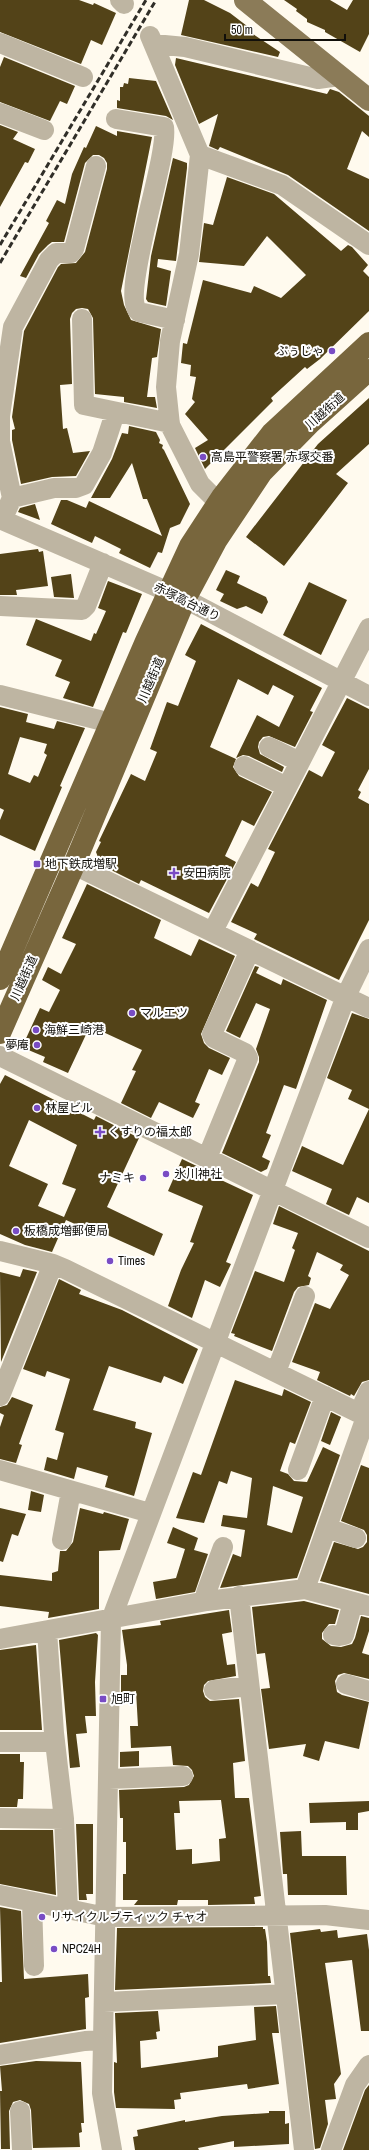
<svg xmlns="http://www.w3.org/2000/svg" width="369" height="2150" viewBox="0 0 369 2150" font-family="'Archivo Narrow','Noto Sans JP',sans-serif">
<style>
.building{fill:#534318;fill-rule:evenodd}
.lines{fill:none;stroke-linecap:round;stroke-linejoin:round}
.minor{stroke:#beb5a2;stroke-width:20}
.major{stroke:#8b7b58;stroke-width:22}
.highway{stroke:#78663d;stroke-width:22}
.rail{stroke:#302e28;stroke-width:3;stroke-dasharray:6 3;stroke-linecap:butt}
.poi-dot{fill:#794cc4;stroke:#fff;stroke-width:1.5}
.labels{text-anchor:middle;dominant-baseline:central;stroke-width:4;stroke-linejoin:round;paint-order:stroke}
.poi-label{font-size:12px;fill:#110f0a;stroke:#fff;text-anchor:start}
.street-label{font-size:12px;fill:#110f0a;stroke:#fff}
</style>
<rect width="100%" height="100%" fill="#fffaee"/>
<!-- building -->
<path class="building" d="M0 0H79L93 5 94 3 116 13 102 45 91 40 81 64 0 32Z
M189 0H204L230 13 247 26V30L280 52 278 57 181 35Z
M284 0H330L347 10 353 0H369V34L360 52 325 32V30L307 22V19L296 11 297 9Z
M4 57 75 86 67 104 60 101 50 121 0 102V67Z
M176 58 327 94 330 89 339 92 369 116V137L362 131 347 169 369 179V231L288 175 220 147 218 150 209 146 218 114 199 124 175 65Z
M129 78 156 81 173 120 166 116 117 108V100L120 101V87H123L124 83 128 84Z
M0 125 18 132 13 139 35 149 28 163 25 162 0 207Z
M96 126 117 136V131L152 137 121 291 124 305 131 320 161 329 157 357 152 358 147 397H155L157 408 124 402V397L95 394 93 318 88 309 82 308 76 309 72 313 70 319 72 384 60 385 63 429 67 428 73 453 90 451 76 476 52 477 21 484 12 440V430L15 429 12 417 24 331 58 267 61 264 76 263 85 252 107 169V163L104 158 99 155H93L85 163 64 242H52L48 245 39 254 26 278 20 276 49 223 46 221 57 200 65 204 72 174 84 147 86 148Z
M173 158 187 163V168L176 261 158 259 157 267 171 271 166 306 148 302 146 299 151 256Z
M227 177 274 194 341 251 348 245 352 247 368 265 363 271 369 277V311L320 359 307 369 305 367 271 398 273 401 205 469 195 448 208 440 185 414 195 402 192 399 196 377 190 376 191 365 181 363 183 343 187 344 203 280 251 293 254 286 281 298 306 275 267 236 244 266 199 262 204 223 213 225Z
M369 398V444L336 474 348 483 284 566 246 537 318 444Z
M129 426 156 432 160 440 159 443 163 445 162 448 164 450 190 504 180 524 170 528 162 553 158 552 150 568 119 553 121 549 95 536 92 543 51 524 61 500H67L86 508 89 501 162 536 147 499H143L132 463 110 498H91L112 459 122 433 128 434Z
M35 504 40 520 18 512 20 508Z
M38 549 39 552 43 551 48 586 16 590 17 595H0V554Z
M226 570 240 576 237 583 266 597 268 602 262 614 246 606 237 609 220 601 224 594 216 590Z
M71 574 74 598 54 597 51 577Z
M108 581 142 594 126 633 123 632 93 707 63 698 70 682 55 676 62 660 26 645 36 619 91 641 94 633 96 634 106 611 98 608Z
M309 582 347 600 321 655 283 635Z
M201 624 322 688 310 711 313 712 295 747 269 736 263 737 259 742 258 747 260 754 284 767 282 772 249 756 243 755 236 758 257 715 279 727 294 696 273 685 268 695 238 679 210 747 236 759 233 767 239 776 272 792 254 826 242 820 225 856 236 862 209 913 141 880 139 884 101 865 96 852 101 842 99 841 131 774 145 781 157 752 150 749 167 702 178 706 196 661 185 655Z
M347 698 369 709V769L358 790 361 792 358 798 369 804V920L339 980 256 940 254 939 257 934 231 922 251 883 258 887 275 852 268 849 309 770 322 777 335 752 322 745Z
M0 707 28 714 26 722 54 729 57 721 85 728 60 786 62 787 35 851 0 835V820L4 810 0 808ZM20 737 47 744 44 753 47 755 38 777 34 775 30 783 8 774Z
M87 884 161 920 154 938 191 956 199 939 235 956 201 1034 204 1043 209 1048 230 1058 222 1075 209 1069 195 1102 200 1104 193 1118 159 1102 151 1118 121 1103 136 1071 132 1070 142 1050 90 1026 68 1073 43 1062 45 1057 26 1049 23 1045 40 1008 49 1012 60 990 42 980 48 967 61 974 76 944 62 938Z
M255 966 259 967 256 973 281 985 283 979 327 1000 296 1089 284 1085 266 1133 271 1135 262 1157 270 1161 267 1169 261 1172 222 1153 259 1062V1057L256 1049 270 1009 256 1003 240 1038 226 1031Z
M352 1013 369 1019V1203L357 1197 349 1215 326 1204 332 1189 292 1171 302 1146 343 1165 369 1109 348 1099 352 1090 327 1078Z
M5 1075 94 1120 96 1116 139 1138 107 1207 163 1234 154 1256 103 1233 102 1236 66 1220 52 1252 25 1245 0 1234V1084ZM29 1120 77 1145 62 1184 76 1189 64 1217 38 1206 48 1184 9 1166Z
M182 1159 203 1169 202 1171 253 1195 226 1262 231 1264 220 1287 205 1280 192 1318 168 1306 181 1270 194 1243 190 1242 203 1206 168 1191Z
M279 1206 369 1251V1380L362 1382 354 1396 351 1394 350 1396 317 1380 320 1372 292 1362 315 1303 330 1309 349 1275 340 1270 343 1265 317 1252 308 1276 311 1278 309 1285 298 1287 294 1292 272 1351 234 1336 235 1334 231 1333 255 1271 284 1282 295 1250 292 1248 298 1233 273 1224Z
M23 1269 37 1272 1 1362 0 1272 20 1277Z
M59 1279 81 1290 79 1294 122 1310 198 1349 183 1384 164 1376 161 1383 109 1366 93 1410 136 1422 135 1428 152 1433 134 1496 105 1487 108 1476 77 1467 74 1479 44 1470 47 1457 57 1460 64 1433 55 1430 70 1379 47 1371 45 1377 23 1369Z
M235 1380 282 1396 284 1389 311 1402 295 1444 290 1442 280 1471 288 1474 294 1481 307 1482 323 1447 340 1455 297 1578 220 1588 233 1554 241 1557 245 1530 221 1526 223 1515 247 1518 252 1478 231 1471 227 1484 219 1481 204 1523 176 1518 193 1472 201 1475ZM273 1486 303 1497 292 1533 267 1525Z
M12 1397 33 1405 19 1444 22 1445 16 1463 0 1459V1427L4 1415 0 1413V1407L7 1405Z
M331 1412 341 1417 330 1445 321 1441Z
M361 1465 369 1468V1594L320 1581 334 1542 358 1549 363 1547 367 1542V1535L364 1530 341 1521Z
M31 1491 44 1495 41 1512 28 1510Z
M0 1508 26 1514 18 1536 12 1534 3 1562 0 1561Z
M80 1508 103 1514 104 1512 129 1519 120 1550 99 1551V1609L48 1618 49 1612 0 1606V1575L52 1581V1573L58 1571 60 1551H66L73 1542Z
M173 1527 198 1538 194 1550 208 1554 195 1592 156 1599 153 1582 176 1578 185 1549 167 1543Z
M304 1601 339 1610 335 1624H329L322 1633V1639L331 1646 341 1647 352 1644 355 1638 361 1616 369 1618V1631L362 1653 369 1655V1679L344 1673 338 1675 335 1681 337 1692 342 1695 369 1702 359 1749 325 1741 319 1761 303 1756 306 1744 269 1749 261 1689 270 1688 265 1653 257 1654 252 1607Z
M229 1610 232 1632 222 1634 227 1665 235 1664 236 1676 208 1681 204 1685 203 1691 205 1697 210 1701 239 1699 245 1761 233 1763 235 1798H249L261 1896 254 1897 255 1904 208 1905V1900H178L177 1905H134L138 1900H123V1874H126V1842H123V1818H120L119 1790 184 1787 189 1785 194 1776 192 1770 188 1766 173 1765 171 1746 131 1748 130 1726H138L136 1691 121 1693V1675H127V1665L122 1630 161 1625 160 1621ZM221 1800 226 1838 219 1839 220 1861 192 1864V1849L176 1850 174 1813H180L179 1801Z
M96 1633 98 1635 95 1682 96 1716H85L87 1733 76 1734 80 1767 70 1768 59 1640Z
M36 1645 42 1730H0V1650Z
M139 1751V1766L120 1767V1752Z
M0 1754H20V1762H24L23 1799H18L17 1807H0Z
M369 1801V1811L358 1813V1830H346V1822L310 1823 309 1803Z
M76 1824H93V1894H86L87 1900H79Z
M0 1830H53L56 1895 0 1884Z
M301 1831 302 1856H346L347 1895H288L287 1874H283L280 1832Z
M0 1907 21 1911 24 1979 88 1974 89 1997 85 1998 86 2029 0 2043V1982H2Z
M263 1927V1929H265L267 1942 268 1976H270L271 1983 115 1990 117 1928Z
M320 1929 321 1932 337 1930 338 1938 367 1934 369 1950V2031H361L352 1960 325 1963 341 2074 334 2084 336 2099 325 2100 328 2124 320 2148 315 2149 290 1933Z
M276 2006 279 2033H272L279 2084 248 2089 247 2084 180 2093 181 2099 174 2100 175 2109 116 2108 114 2092V2062L117 2063 115 2013 158 2011 160 2031 156 2032 157 2039 140 2041 141 2068 218 2057V2046L256 2040 254 2007Z
M36 2061 81 2062 84 2123H81L82 2132 79 2133 80 2147 33 2148 31 2110 29 2104 20 2100 13 2102 9 2111 10 2149H1L0 2091H2L0 2066Z
M369 2085V2150H343L365 2090Z
M269 2111H285V2124L289 2123V2144L234 2147V2141L198 2148 199 2150H135L133 2137 138 2136 137 2130 185 2120V2122L222 2116 269 2113Z"/>
<g class="lines">
<!-- minor -->
<path class="minor" d="M120 0 124 4
M150 36 200 155 189 254 170 341 166 387 170 425 200 484 218 502
M0 43 83 77
M154 44 185 47 318 79 339 76
M0 113 44 130
M116 119 164 127C169 158 119 295 139 312L175 320
M200 155 282 185 369 245
M82 319 84 405 170 423
M12 498 54 488H76L84 485 102 453 115 413
M0 519 185 599 369 696
M2 520 12 498 0 441V416L13 327 49 260 56 253H71L74 249 96 166
M0 606 82 610 86 606 103 563
M0 695 111 723
M269 747 300 762
M244 766 287 787
M74 865 369 1008
M213 931 369 628
M0 1056 369 1238
M207 1158 248 1058 245 1053 214 1038 212 1034 250 950
M0 1251 53 1264 65 1269 369 1418
M276 1372 305 1296
M0 1396 53 1264
M359 1413 369 1391
M0 1470 150 1513
M298 1470 325 1396
M327 1528 356 1538
M62 1540 71 1491
M305 1589 366 1417
M239 1596 304 2150
M207 1601 206 1593 223 1547
M47 1631 54 1733 64 1819 68 1910
M333 1635 339 1636 344 1635 353 1602
M0 1639 207 1601 305 1589 369 1606
M346 1684 369 1691
M214 1690 249 1686
M0 1742H55
M109 1779 183 1776
M0 1818 64 1819
M0 1895 106 1917 325 1915 369 1920
M32 1902 34 1966
M104 2002 286 1994
M0 2055 85 2041 103 2040
M20 2111 22 2150
M112 2150 102 2093 111 1620 346 996 369 949
M331 2150 355 2085 369 2065"/>
<!-- major -->
<path class="major" d="M245 0 369 100"/>
<!-- highway -->
<path class="highway" d="M0 979 146 641 190 546 222 497 272 433 369 343
M0 1033 74 865 185 599 216 541 262 472 310 423 369 370"/>
<!-- rail -->
<path class="rail" d="M0 245 146 0
M0 263 156 0"/>
</g>
<!-- markers -->
<g class="poi-dot">
<circle cx="332" cy="351" r="4"/>
<circle cx="203" cy="457" r="4"/>
<rect x="33" y="860" width="8" height="8" rx="2"/>
<path d="M172 867h4v4h4v4h-4v4h-4v-4h-4v-4h4z"/>
<circle cx="132" cy="1013" r="4"/>
<circle cx="36" cy="1030" r="4"/>
<circle cx="37" cy="1045" r="4"/>
<circle cx="37" cy="1108" r="4"/>
<path d="M98 1126h4v4h4v4h-4v4h-4v-4h-4v-4h4z"/>
<circle cx="166" cy="1174" r="4"/>
<circle cx="143" cy="1178" r="4"/>
<circle cx="16" cy="1231" r="4"/>
<circle cx="110" cy="1261" r="4"/>
<rect x="99" y="1695" width="8" height="8" rx="2"/>
<circle cx="42" cy="1917" r="4"/>
<circle cx="54" cy="1949" r="4"/>
</g>
<g class="labels">
<!-- poi labels -->
<g class="poi-label">
<text x="324" y="351" text-anchor="end">ぷぅじゃ</text>
<text x="211" y="457">高島平警察署 赤塚交番</text>
<text x="45" y="864">地下鉄成増駅</text>
<text x="183" y="873">安田病院</text>
<text x="140" y="1013">マルエツ</text>
<text x="44" y="1030">海鮮三崎港</text>
<text x="29" y="1045" text-anchor="end">夢庵</text>
<text x="45" y="1108">林屋ビル</text>
<text x="108" y="1132">くすりの福太郎</text>
<text x="174" y="1174">氷川神社</text>
<text x="135" y="1178" text-anchor="end">ナミキ</text>
<text x="24" y="1231">板橋成増郵便局</text>
<text x="118" y="1261">Times</text>
<text x="111" y="1699">旭町</text>
<text x="50" y="1917">リサイクルブティック チャオ</text>
<text x="62" y="1949">NPC24H</text>
</g>
<!-- street labels -->
<g class="street-label">
<text transform="translate(325 411) rotate(-42)">川越街道</text>
<text transform="translate(187 602) rotate(26)">赤塚高台通り</text>
<text transform="translate(151 680) rotate(-67)">川越街道</text>
<text transform="translate(24 978) rotate(-66)">川越街道</text>
</g>
</g>
<!-- scale -->
<path d="M225 34v6h120v-6" fill="none" stroke="#110f0a" stroke-width="2"/>
<text x="231" y="34" font-size="12" fill="#110f0a" stroke="#ffffff" stroke-width="3" paint-order="stroke">50 m</text>
</svg>
